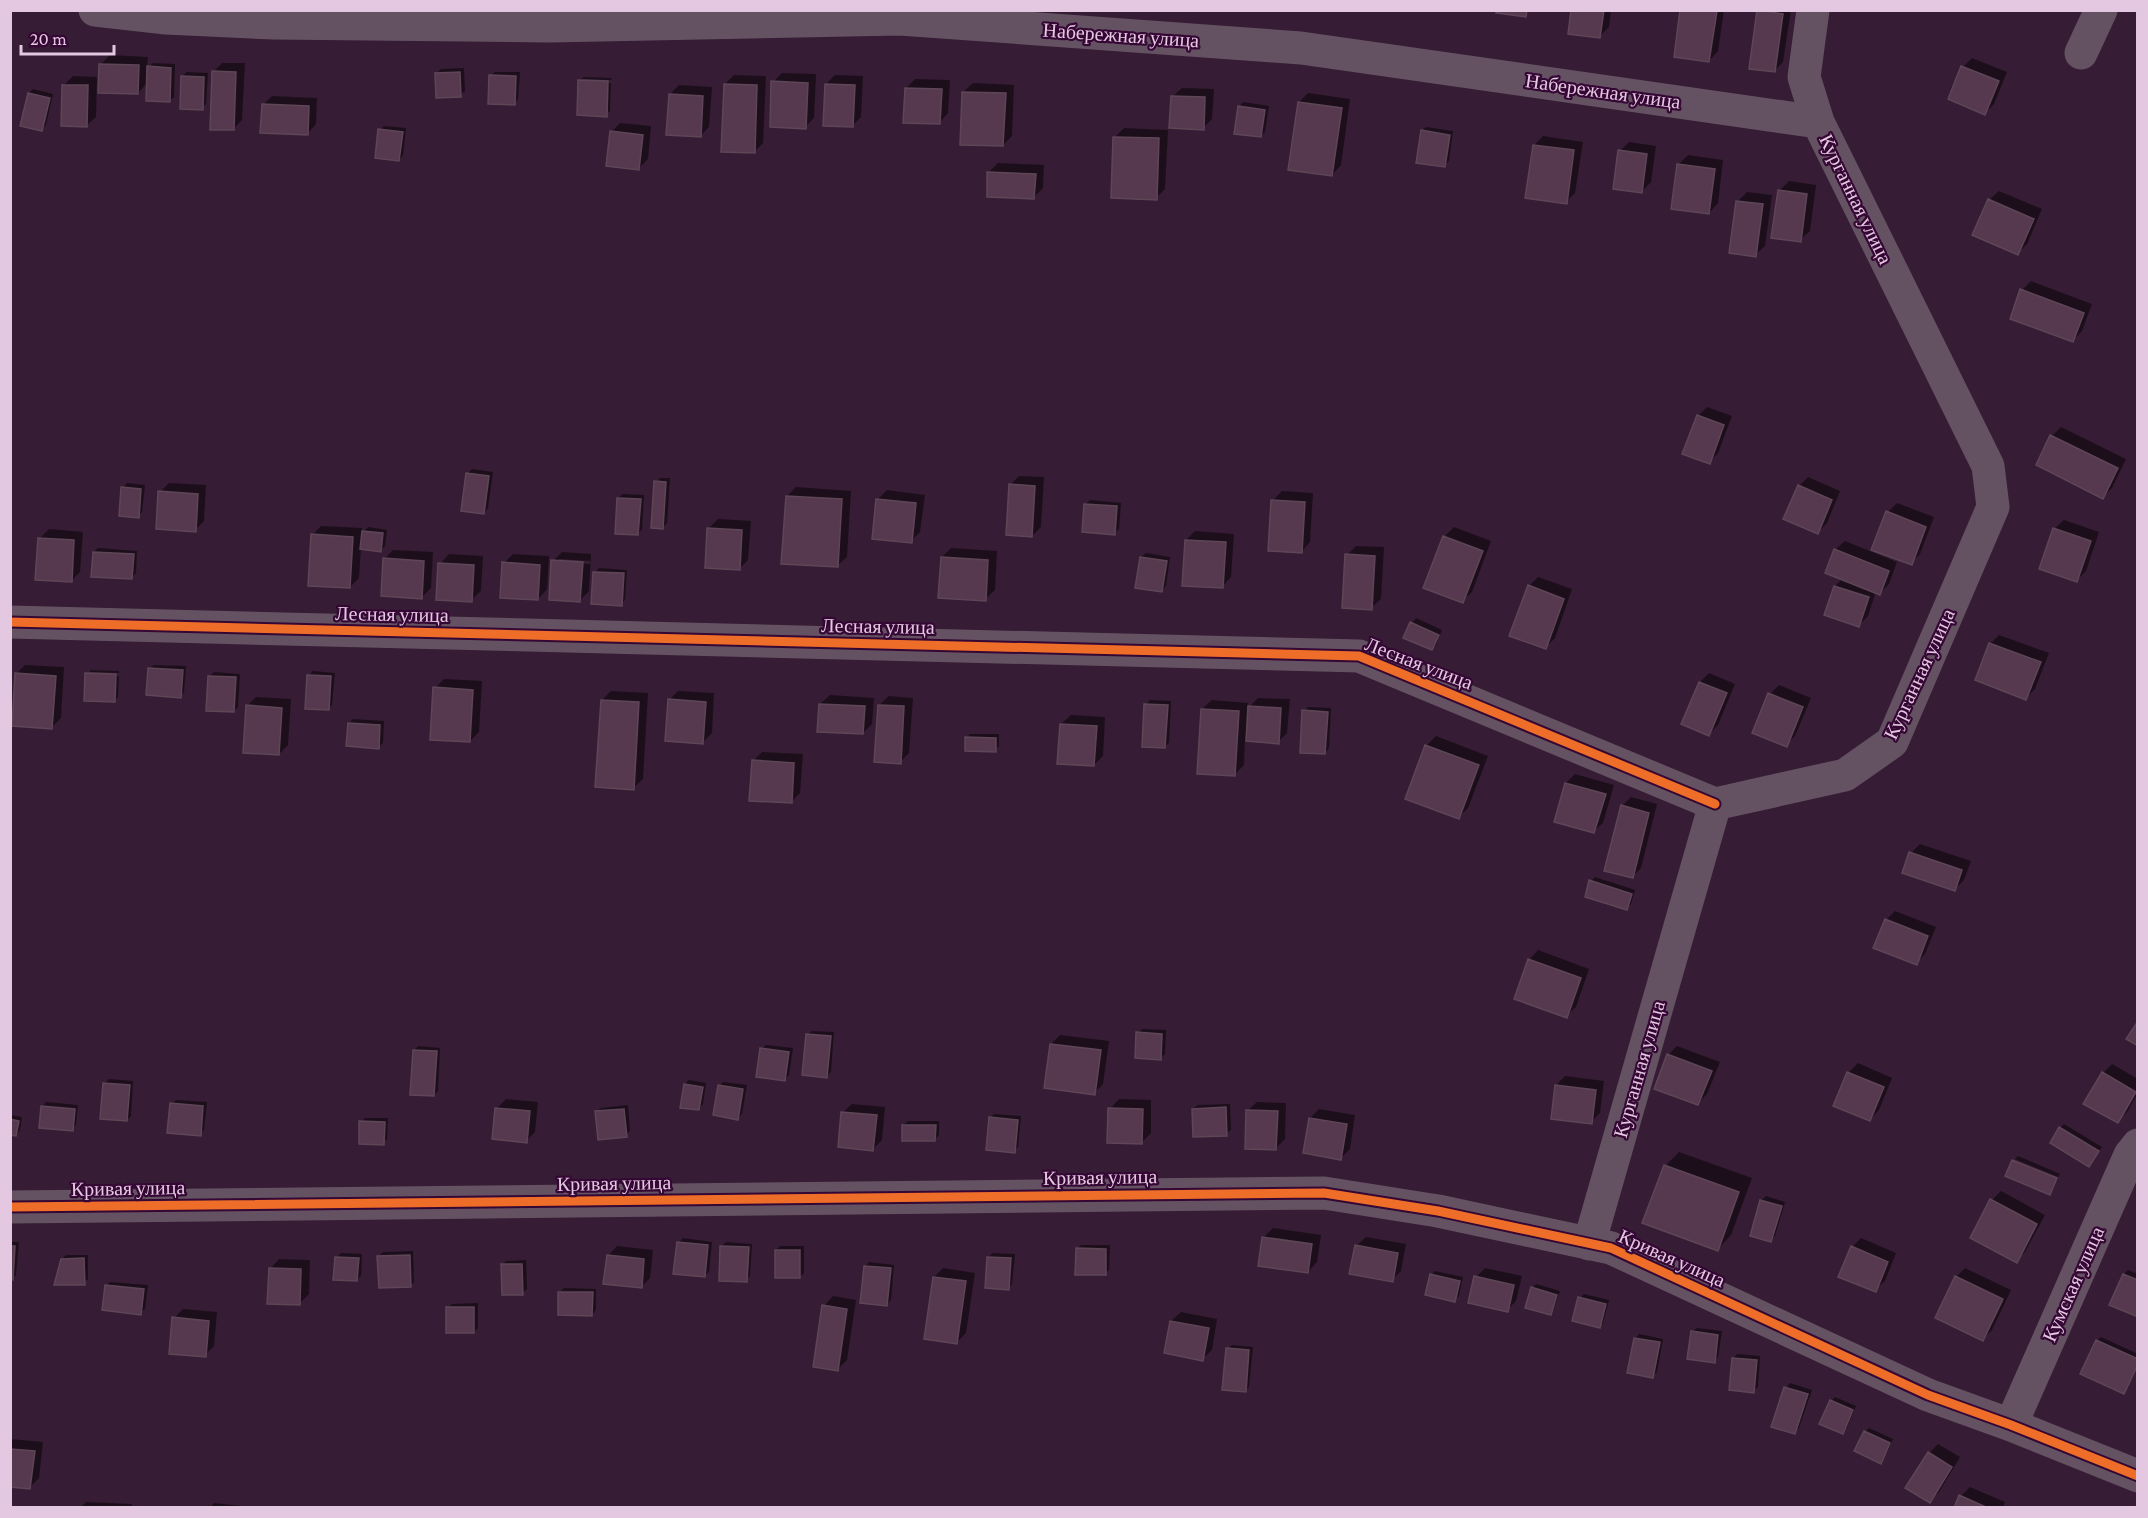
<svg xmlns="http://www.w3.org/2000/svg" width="2148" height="1518" viewBox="0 0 2148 1518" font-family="'Crimson Pro',serif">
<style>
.shadow{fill:#0007;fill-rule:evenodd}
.building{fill:#56394e;stroke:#5e4657;stroke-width:1.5}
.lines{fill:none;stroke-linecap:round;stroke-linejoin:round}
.minor{stroke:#645263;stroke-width:33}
.cycleway-casing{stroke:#350734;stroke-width:13}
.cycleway{stroke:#ee6e29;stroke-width:9}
.labels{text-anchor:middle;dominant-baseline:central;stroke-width:4.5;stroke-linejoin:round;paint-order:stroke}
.street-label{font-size:20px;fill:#e4c8e1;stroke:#350734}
</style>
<rect width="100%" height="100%" fill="#361c34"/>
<!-- shadow -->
<path class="shadow" d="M1572 10H1611L1609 27 1599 37Z
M1682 10H1724L1718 51 1709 61Z
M1759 10H1791L1783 62 1774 71Z
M110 55 148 57 147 68 153 63 175 64 174 97 169 101 148 82 138 93 101 64Z
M1972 58 2007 72 1994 104 1985 113 1950 98 1963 67Z
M222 63H245L242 120 233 129 213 72Z
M464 68 465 91 460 95 437 73 441 69Z
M187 72 208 73 206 104 202 108 182 76Z
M495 72H520L518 99 514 104 490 76Z
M782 73 816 74 814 118 805 127 773 82Z
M734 75 766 76 763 143 754 152 725 84Z
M835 75 863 76 861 117 852 126 826 84Z
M73 76 97 77 96 117 86 126 64 85Z
M584 77 612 78 611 80 581 79Z
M581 79V82L611 83 610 111 606 115 579 81Z
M915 79 950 80 948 113 939 123 906 88Z
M973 83 1014 85 1012 136 1003 145 963 92Z
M679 85 712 87 709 127 700 136 670 94Z
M1182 88 1214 89 1212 119 1203 128 1172 97Z
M33 89 53 94 46 125 42 129 29 93Z
M1308 93 1350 99 1341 165 1332 175 1299 102Z
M272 96 317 98 316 124 307 134 263 105Z
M1243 102 1269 106 1265 132 1261 136 1239 107Z
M620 123 651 126 648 159 639 168 611 132Z
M384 126 406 128 403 155 399 160 380 130Z
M1426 127 1453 131 1449 161 1445 165 1422 131Z
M1124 128 1168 130 1165 189 1156 198 1115 137Z
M1543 136 1583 142 1575 193 1566 202 1534 145Z
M1629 142 1656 146 1651 182 1641 192 1620 151Z
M1688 155 1723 160 1718 203 1709 213 1679 164Z
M998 163 1044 165 1043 188 1034 197 989 172Z
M1789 181 1816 185 1810 231 1800 240 1780 190Z
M1999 191 2042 209 2027 244 2018 253 1989 200Z
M1747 192 1772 195 1765 246 1755 255 1738 201Z
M2031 281 2092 304 2082 331 2073 340 2022 290Z
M1707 407 1732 416 1718 453 1709 462 1698 416Z
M2061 427 2126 459 2112 488 2103 497 2052 436Z
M472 469 493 472 488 508 484 513 468 473Z
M1019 476 1044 477 1041 527 1032 536 1010 485Z
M1808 477 1840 491 1827 523 1818 532 1799 486Z
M660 478H670L667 523 663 527 656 482Z
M127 483 145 485 142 512 138 516 123 488Z
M169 483 206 485 204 521 195 530 160 492Z
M796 487 851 491 847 557 837 566 787 496Z
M887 490 925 495 920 532 911 541 878 499Z
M1282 491 1313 493 1310 542 1301 552 1273 500Z
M623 494 644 495 642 529 638 534 618 498Z
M1090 500 1121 503 1119 529 1115 533 1085 505Z
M1897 503 1934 517 1920 554 1911 563 1888 512Z
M718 519 751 521 748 560 739 569 709 528Z
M2064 520 2099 532 2086 571 2077 580 2054 529Z
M321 526 362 528V533L368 527 387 530 385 546 381 550 361 547 359 578 350 587 312 535Z
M1454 527 1491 541 1472 592 1462 601 1444 537Z
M49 529 83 532 80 572 71 581 39 539Z
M1195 531 1234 534 1231 577 1222 587 1186 540Z
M1845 541 1897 562 1889 584 1880 593 1876 591 1868 616 1859 625 1835 586 1843 578 1835 550Z
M1356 546 1384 547 1381 599 1371 608 1347 555Z
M98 548 137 551 136 573 131 578 94 552Z
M951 548 997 551 995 590 985 599 942 557Z
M393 550 433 552 431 588 422 597 384 559Z
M562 552 591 554 589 591 580 600 553 561ZM559 559 590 561V564L559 562Z
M1146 553 1170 557 1166 586 1162 590 1141 557Z
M449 554 483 556 481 591 471 600 440 564Z
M513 554 549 556 547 589 538 599 504 563Z
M599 568 627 570 625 600 621 604 595 573Z
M1538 577 1572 589 1555 638 1545 648 1529 586Z
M1416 618 1442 630 1436 645 1432 649 1405 637 1412 623Z
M1999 635 2049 653 2035 689 2026 698 1990 644Z
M25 665 64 667 61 718 52 727 16 674Z
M154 665 186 666 184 692 180 696 149 669Z
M91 670 119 671V673L89 672Z
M313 671 335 673 332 705 328 709 308 676Z
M89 672V675L119 676 118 697 114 701 87 674Z
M214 672 240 674 238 707 234 711 210 676Z
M1709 673 1735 684 1718 725 1709 734 1700 682Z
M444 679 482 681 479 732 470 741 435 688Z
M1779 685 1811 698 1795 736 1786 745 1770 694Z
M611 691 648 693 643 779 633 788 602 700Z
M678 691 714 693 712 733 703 742 669 700Z
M830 695 874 698 872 724 863 733 820 704Z
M889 696 913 698 909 753 900 762 879 705Z
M256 697 291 699 288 745 279 754 247 706Z
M1258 698 1290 699 1287 733 1278 742 1245 740 1244 765 1235 774 1202 709 1212 700 1248 703 1247 709Z
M1150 700 1171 701 1169 743 1164 747 1146 704Z
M1308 707 1331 708 1329 748 1325 753 1304 711Z
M1071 715 1105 717 1103 756 1094 765 1061 724Z
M353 719 384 721 383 743 378 747 349 723Z
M970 734H999V746L995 750 966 738Z
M1436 736 1488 756 1468 808 1459 817 1407 798 1427 745Z
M762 752 803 754 800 793 791 802 753 761Z
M1575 774 1614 785 1603 823 1593 832 1566 783Z
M1631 797 1657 804 1641 868 1632 877 1622 806Z
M1920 844 1971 861 1964 880 1955 889 1911 853Z
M1595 877 1635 890 1631 904 1627 908 1591 881Z
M1895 911 1936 927 1925 954 1916 963 1886 920Z
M1538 950 1589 969 1576 1007 1566 1016 1529 960Z
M1142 1029 1166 1030 1165 1054 1161 1058 1138 1033Z
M812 1031 834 1032 831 1072 827 1076 807 1035Z
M1060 1035 1109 1041 1103 1084 1094 1093 1051 1044Z
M766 1045 793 1048 789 1075 784 1080 762 1049Z
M418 1046 440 1048 438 1091 434 1095 414 1051Z
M1677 1046 1720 1062 1707 1094 1698 1103 1668 1055Z
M1858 1063 1892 1078 1879 1110 1870 1119 1835 1105 1849 1072Z
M2112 1064 2138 1079V1093L2127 1112 2117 1121 2103 1073Z
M1565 1076 1604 1081 1600 1113 1591 1122 1556 1085Z
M109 1079 133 1081 131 1116 127 1120 105 1083Z
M689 1080 706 1083 703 1104 699 1109 685 1084Z
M723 1082 747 1085 742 1114 738 1118 719 1086Z
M506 1099 538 1102 535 1132 526 1141 497 1108Z
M1119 1099 1151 1100V1133L1142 1142 1110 1109Z
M176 1100 207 1102 204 1130 200 1134 171 1104Z
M46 1102 78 1105 76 1125 72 1129 42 1107Z
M1257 1102 1286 1103 1285 1139 1276 1148 1247 1111Z
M852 1104 885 1107 882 1140 873 1149 842 1113Z
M1230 1104 1231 1130 1226 1134 1193 1109 1198 1105Z
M628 1105 630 1131 626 1135 596 1112 601 1108Z
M1319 1109 1355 1115 1350 1149 1341 1158 1310 1118Z
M994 1114 1021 1116 1018 1147 1014 1151 990 1118Z
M10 1115 22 1117 20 1130 16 1135 10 1134Z
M365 1118H388L387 1139 383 1143 361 1122Z
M908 1121H939V1135L935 1139 903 1125Z
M2064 1124 2102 1147 2089 1165 2060 1128Z
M1679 1152 1752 1178 1731 1235 1718 1249 1665 1166Z
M2018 1156 2060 1174 2058 1177 2015 1159Z
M2001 1191 2045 1215 2025 1252 2016 1261 1992 1200Z
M1766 1196 1785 1202 1775 1236 1771 1240 1762 1200Z
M1273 1228 1321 1235 1317 1262 1308 1272 1264 1237Z
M1366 1237 1406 1244 1401 1271 1392 1280 1356 1246Z
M683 1238 712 1242 709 1272 704 1276 679 1242Z
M1861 1238 1896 1253 1885 1281 1875 1290 1852 1247Z
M10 1242H19L16 1275 12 1279H10Z
M726 1242 752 1244 750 1276 746 1280 722 1246Z
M1081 1245H1110L1109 1270 1105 1274 1077 1249Z
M617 1246 653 1250 650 1278 641 1287 608 1256Z
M780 1246H804V1273L800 1277 776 1250Z
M413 1251 414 1282 410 1286 379 1256 383 1252Z
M341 1253 362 1254 361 1276 357 1280 337 1257Z
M993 1253 1015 1254 1012 1284 1008 1289 988 1257Z
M66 1255H88V1279L84 1283 62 1259Z
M279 1259 310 1260 309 1294 300 1303 270 1269Z
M526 1260 527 1289 523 1293 502 1265 506 1261Z
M869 1262 894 1265 891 1300 887 1304 865 1267Z
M943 1268 975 1273 966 1333 957 1342 934 1277Z
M1485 1268 1522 1276 1516 1301 1507 1310 1476 1277Z
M1965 1268 2011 1290 1992 1330 1983 1339 1956 1277Z
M2128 1270 2138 1274V1315L2111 1304 2124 1274Z
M1435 1271 1463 1277 1459 1296 1455 1300 1431 1275Z
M110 1282 148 1285 145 1309 140 1313 106 1286Z
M1536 1284 1560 1291 1554 1309 1550 1314 1532 1288Z
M564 1288 596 1289V1310L592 1315 560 1292Z
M1584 1294 1609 1300 1603 1323 1599 1327 1580 1298Z
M833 1296 856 1300 847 1360 838 1369 824 1306Z
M478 1303V1328L474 1332 448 1308 452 1304Z
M183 1309 217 1312 214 1346 205 1355 174 1318Z
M1181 1312 1217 1319 1212 1350 1202 1359 1171 1321Z
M1697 1328 1722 1331 1718 1357 1714 1361 1692 1332Z
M1639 1334 1663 1339 1657 1372 1653 1376 1635 1339Z
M2101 1337 2138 1354V1366L2127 1388 2123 1392 2097 1341Z
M1232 1345 1253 1347 1249 1387 1245 1391 1228 1349Z
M1737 1354 1760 1356 1758 1387 1753 1391 1733 1359Z
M1790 1383 1812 1390 1799 1428 1795 1433 1786 1388Z
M1835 1397 1856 1406 1847 1428 1842 1433 1831 1401Z
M1869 1428 1893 1439 1884 1458 1880 1462 1865 1432Z
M10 1439 43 1442 39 1478 30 1487 10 1485Z
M1938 1444 1960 1457 1939 1492 1930 1501 1929 1453Z
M1970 1487 2005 1502 2003 1508H1956L1961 1496Z
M86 1502 132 1504V1508H80Z
M214 1503 260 1508H210Z"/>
<!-- building -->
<path class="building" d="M1497 10H1527L1526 17 1496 13Z
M1571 10H1604L1600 38 1568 34Z
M1680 10 1717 11 1709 62 1674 57Z
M1757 10 1783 14 1775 72 1749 69Z
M99 64 139 65 138 94 98 93Z
M147 66 171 68 170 102 146 101Z
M1961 66 1999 81 1985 115 1948 99Z
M212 71 236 72 234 130H210Z
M460 72 461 97 436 98 435 73Z
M489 75 516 76 515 105 488 104Z
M181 76 204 77 203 110 180 109Z
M578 80 608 81 607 117 577 115Z
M771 81 808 83 806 129 770 127Z
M724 84 757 85 755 153 721 152Z
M825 84 855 85 853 127 823 126Z
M62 85H88L87 127 61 126Z
M905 88 942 89 940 124 903 123Z
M962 92 1006 93 1003 146 960 145Z
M28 93 50 98 42 131 20 126Z
M669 94 703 96 701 137 666 135Z
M1171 96 1205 97 1204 130 1169 128Z
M1298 102 1342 108 1332 176 1288 170Z
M262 104 309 106 308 135 260 133Z
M1238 106 1265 110 1261 137 1234 134Z
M378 129 403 132 399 161 375 158Z
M1421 130 1450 135 1445 167 1416 163Z
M610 131 643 135 639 170 606 166Z
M1113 137 1159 138 1157 200 1111 198Z
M1533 145 1574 150 1567 204 1525 198Z
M1618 150 1647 154 1642 193 1613 189Z
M1677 164 1715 169 1709 214 1671 209Z
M987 172 1036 174 1034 199 987 197Z
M1778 190 1807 194 1801 242 1771 238Z
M1988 199 2034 219 2018 255 1972 235Z
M1736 201 1763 204 1756 257 1729 253Z
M2020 289 2084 313 2073 342 2010 319Z
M1697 415 1724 425 1710 464 1682 454Z
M2050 435 2118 468 2103 499 2036 465Z
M466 473 489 476 484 514 461 511Z
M654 481 666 482 663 529 651 528Z
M1009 484 1035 486 1032 537 1006 535Z
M1798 485 1832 500 1818 534 1783 519Z
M121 487 141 489 139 518 119 516Z
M158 491 198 494 196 532 156 529Z
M786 496 842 499 838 567 781 564Z
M617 498 641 499 638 535 615 534Z
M876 499 916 503 912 543 872 539Z
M1271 500 1305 502 1302 553 1268 551Z
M1084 504 1117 506 1115 535 1082 532Z
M1886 511 1926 527 1912 565 1871 550Z
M707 528 742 530 740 570 705 568Z
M2053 528 2091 541 2077 582 2039 569Z
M362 531 383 533 381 552 360 549Z
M311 534 353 537 350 588 308 586Z
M1443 536 1483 551 1463 603 1423 588Z
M38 538 74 540 72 582 35 580Z
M1185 540 1226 542 1223 588 1182 586Z
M1834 549 1889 571 1880 595 1825 573Z
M93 552 134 554 132 579 91 577Z
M1345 554 1375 556 1372 610 1342 608Z
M941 557 988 560 986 601 938 598Z
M1140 557 1167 561 1162 592 1135 588Z
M383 558 424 561 422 599 381 596Z
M551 560 583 562 580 602 549 600Z
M502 562 540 565 538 600 500 598Z
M438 563 474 565 472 602 436 600Z
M593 572 624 573 622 606 591 604Z
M1528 585 1564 599 1546 649 1509 636Z
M1834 586 1869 597 1859 627 1824 615Z
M1410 622 1439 635 1432 650 1403 638Z
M1989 643 2041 662 2026 700 1975 680Z
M148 668 183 670 181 698 146 695Z
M15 673 56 676 52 729 12 726Z
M85 673 116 674 115 702 84 701Z
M307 675 331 676 329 710 305 709Z
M208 676 236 677 234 712 206 711Z
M1699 682 1727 693 1709 736 1681 724Z
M433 687 473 690 470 742 430 740Z
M1768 693 1803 707 1787 747 1752 733Z
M668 699 706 702 703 744 665 741Z
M601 700 639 702 634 790 595 787Z
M819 704 865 706 863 734 817 732Z
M1144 704 1168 705 1165 748 1142 747Z
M246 705 282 708 279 755 243 753Z
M878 705 904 706 901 764 874 762Z
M1248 706 1281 708 1279 744 1246 741Z
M1201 709 1239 711 1235 776 1197 774Z
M1302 710 1328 712 1325 754 1300 753Z
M348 723 380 725 379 749 346 746Z
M1060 724 1097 726 1094 766 1057 764Z
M965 737 996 738V752L965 751Z
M1425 745 1479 765 1459 819 1405 799Z
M752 760 794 763 792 803 749 801Z
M1565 783 1606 794 1594 833 1554 822Z
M1621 805 1649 813 1633 878 1604 871Z
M1909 852 1962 870 1955 891 1902 873Z
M1589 880 1632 894 1627 910 1585 897Z
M1885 919 1928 936 1917 965 1873 948Z
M1528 959 1581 978 1567 1018 1514 999Z
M2138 1021V1046L2126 1039Z
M1136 1032 1162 1034 1161 1060 1135 1058Z
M806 1034 831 1036 827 1078 802 1075Z
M1050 1044 1101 1050 1095 1095 1044 1088Z
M760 1048 789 1052 785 1081 756 1077Z
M413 1050 437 1051 434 1096 410 1095Z
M1667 1054 1712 1071 1698 1105 1654 1089Z
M1847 1072 1884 1087 1870 1121 1833 1106Z
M2102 1072 2136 1092 2118 1123 2083 1104Z
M103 1083 130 1085 127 1121 100 1119Z
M684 1084 703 1087 699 1110 680 1108Z
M718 1085 743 1089 738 1120 713 1115Z
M1555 1085 1596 1090 1592 1124 1551 1119Z
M170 1103 203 1106 201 1136 167 1133Z
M41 1106 75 1109 73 1131 39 1128Z
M1226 1107 1227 1136 1193 1137 1192 1109Z
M495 1108 530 1111 527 1143 492 1139Z
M1108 1108 1143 1109 1142 1144 1107 1143Z
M624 1109 627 1137 598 1140 595 1111Z
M1246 1110 1278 1111 1276 1150 1245 1149Z
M841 1112 877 1115 873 1151 838 1147Z
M989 1117 1018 1120 1015 1153 986 1150Z
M1309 1118 1347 1124 1341 1160 1303 1153Z
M10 1119 19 1121 16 1136 10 1135Z
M359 1121 385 1122 384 1145 359 1144Z
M902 1125H936L935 1141H902Z
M2059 1127 2099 1151 2089 1167 2050 1143Z
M2012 1160 2057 1178 2050 1195 2005 1176Z
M1664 1165 1739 1192 1718 1251 1642 1223Z
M1990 1199 2037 1224 2017 1263 1970 1238Z
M1760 1200 1782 1206 1771 1242 1750 1236Z
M1262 1237 1312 1244 1308 1273 1258 1266Z
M677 1242 708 1245 705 1277 673 1274Z
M1355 1245 1398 1253 1393 1282 1349 1274Z
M10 1246H15L13 1280H10Z
M720 1246 749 1247 747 1282 719 1281Z
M1851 1246 1888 1262 1876 1292 1838 1277Z
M1076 1248 1106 1249V1275H1075Z
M775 1250H800V1278H775Z
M410 1255 411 1287 379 1288 377 1256Z
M607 1255 644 1259 642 1288 603 1284Z
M335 1257 359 1258 357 1281 333 1280Z
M987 1257 1011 1258 1009 1290 985 1288Z
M84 1258 85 1285H54L61 1259Z
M501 1264H522L523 1295H502Z
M864 1266 891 1268 887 1306 860 1303Z
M269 1268 301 1269 300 1305 267 1304Z
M1430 1274 1460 1281 1455 1302 1425 1295Z
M2123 1274 2138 1280V1317L2109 1305Z
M1474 1276 1514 1285 1508 1312 1468 1303Z
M1955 1276 2003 1299 1983 1341 1935 1318Z
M933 1277 966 1281 957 1344 924 1339Z
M105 1285 144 1289 141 1315 102 1310Z
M1531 1287 1557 1295 1551 1315 1525 1308Z
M558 1292H593L592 1316 558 1315Z
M1578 1297 1606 1304 1600 1328 1572 1321Z
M822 1305 847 1309 838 1371 813 1367Z
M446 1307H474V1333H446Z
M172 1317 209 1321 206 1357 169 1354Z
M1170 1321 1209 1328 1203 1361 1164 1353Z
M1691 1331 1718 1335 1715 1363 1687 1359Z
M1634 1338 1660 1342 1653 1378 1627 1373Z
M2096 1340 2138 1359V1364L2124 1394 2080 1374Z
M1226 1348 1249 1350 1246 1392 1222 1390Z
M1732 1358 1757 1360 1754 1393 1729 1390Z
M1784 1387 1808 1394 1795 1434 1771 1427Z
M1830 1400 1853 1410 1843 1434 1819 1424Z
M1864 1431 1890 1443 1881 1464 1854 1451Z
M10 1449 35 1451 30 1489 10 1487Z
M1928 1452 1952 1467 1930 1503 1905 1488Z
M1959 1495 1988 1508H1954Z"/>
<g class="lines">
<!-- minor -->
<path class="minor" d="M95 10 166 18 273 23 550 26 900 19 1301 48 1818 122
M2081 53 2101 10
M10 622 1359 656 1715 804
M10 1207 1324 1193 1438 1211 1611 1248 1928 1395 2011 1425 2138 1476
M1589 1244 1715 804 1845 775 1892 742 1993 507 1988 466 1818 122 1804 77 1813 10
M2011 1425 2130 1155 2138 1145"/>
<defs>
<path id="cycleway" d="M10 622 1359 656 1715 804
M10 1207 1324 1193 1438 1211 1611 1248 1928 1395 2011 1425 2138 1476"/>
</defs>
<!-- cycleway casing -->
<use href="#cycleway" class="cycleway-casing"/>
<!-- cycleway -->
<use href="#cycleway" class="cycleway"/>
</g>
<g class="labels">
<!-- street labels -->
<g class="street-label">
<text transform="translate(1121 35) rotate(4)">Набережная улица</text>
<text transform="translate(1603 91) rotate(8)">Набережная улица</text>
<text transform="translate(1856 199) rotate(64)">Курганная улица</text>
<text transform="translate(392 614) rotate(1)">Лесная улица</text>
<text transform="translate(878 626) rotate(1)">Лесная улица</text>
<text transform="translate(1419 663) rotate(21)">Лесная улица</text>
<text transform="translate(1919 674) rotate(-65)">Курганная улица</text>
<text transform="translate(1639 1069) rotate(-74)">Курганная улица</text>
<text transform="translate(1100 1177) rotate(-1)">Кривая улица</text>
<text transform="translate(614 1183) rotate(-1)">Кривая улица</text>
<text transform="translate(128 1188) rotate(-1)">Кривая улица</text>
<text transform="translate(1672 1258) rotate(24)">Кривая улица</text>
<text transform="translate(2073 1284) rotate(-66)">Кумская улица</text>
</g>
</g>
<!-- border -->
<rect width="2148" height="1518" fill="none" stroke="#e4c8e1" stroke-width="24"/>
<!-- scale -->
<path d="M21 45v9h93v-9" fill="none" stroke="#e4c8e1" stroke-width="3"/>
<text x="30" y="45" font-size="18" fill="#e4c8e1" stroke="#350734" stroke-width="4.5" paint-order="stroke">20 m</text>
</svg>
